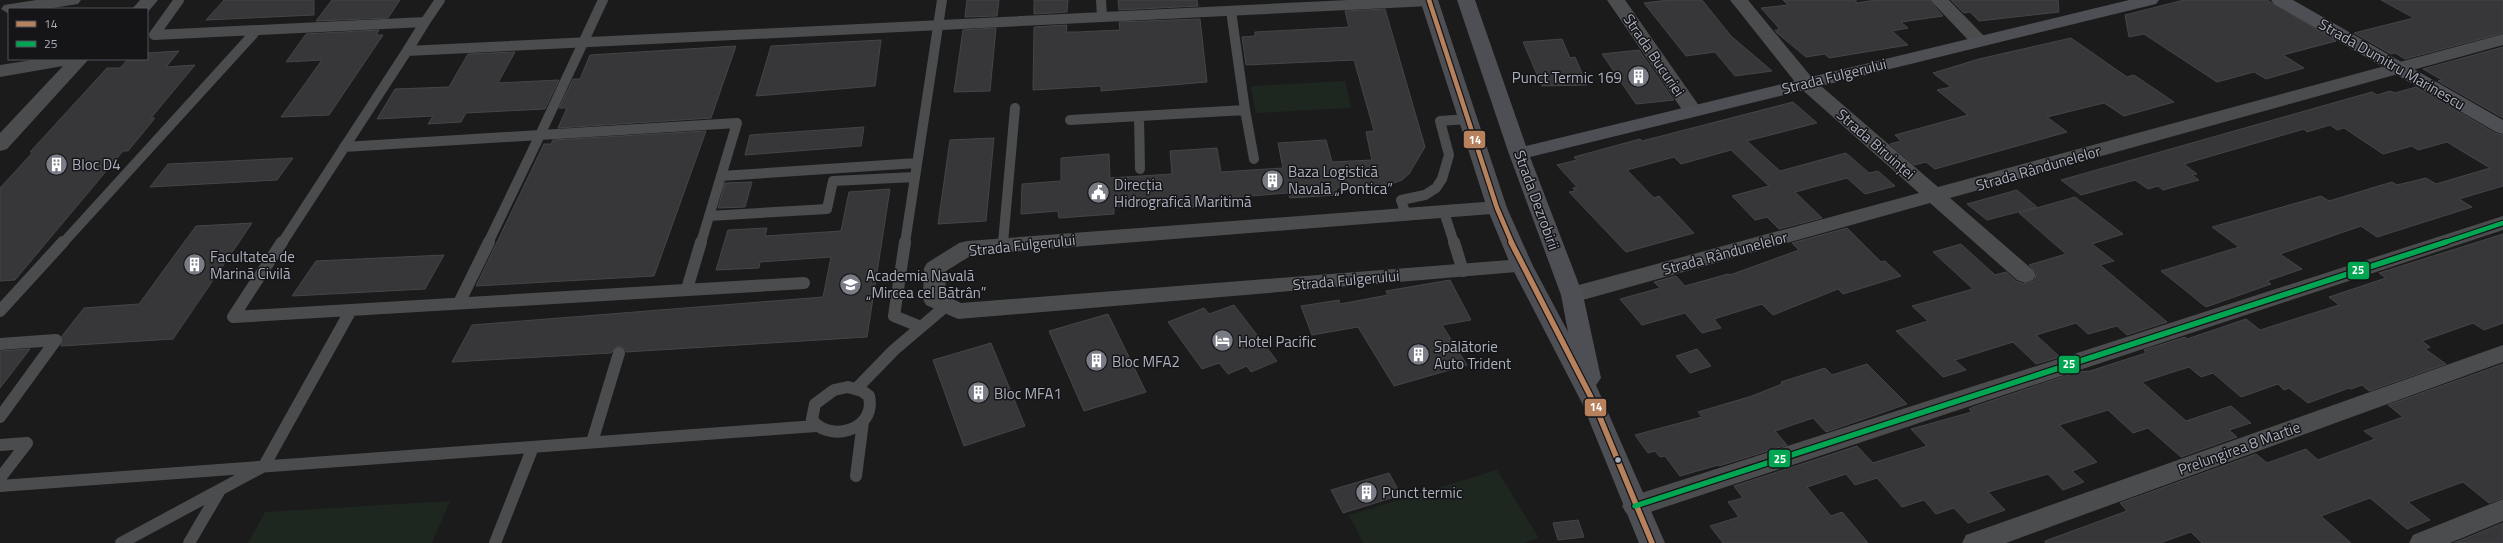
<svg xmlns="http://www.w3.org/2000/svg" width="2503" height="543" viewBox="0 0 2503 543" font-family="'Titillium Web',sans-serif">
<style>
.green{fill:#1e2620}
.building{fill:#37373a;stroke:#444548}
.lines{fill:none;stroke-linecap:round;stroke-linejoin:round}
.lane-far1{stroke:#4b4c4e;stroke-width:10}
.lane{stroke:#4b4c4e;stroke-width:12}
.street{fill:#4b4c4e;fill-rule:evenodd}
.secondary{fill:#4e4f54;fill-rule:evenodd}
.bus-1-far1-casing{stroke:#151518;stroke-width:7}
.bus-1-casing{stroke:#151518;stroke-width:8}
.bus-2-far1-casing{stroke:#151518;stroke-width:7}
.bus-2-casing{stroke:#151518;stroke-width:8}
.bus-1-far1{stroke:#b6815c;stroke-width:4.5}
.bus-1{stroke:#b6815c;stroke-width:5.5}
.bus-2-far1{stroke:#00a651;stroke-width:4.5}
.bus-2{stroke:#00a651;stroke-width:5.5}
.bus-dot{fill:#abb0bd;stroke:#151518;stroke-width:1.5}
.labels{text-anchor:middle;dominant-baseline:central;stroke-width:3;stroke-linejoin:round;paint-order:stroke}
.street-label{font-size:15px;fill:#abb0bd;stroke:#151518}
.poi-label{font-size:15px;fill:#abb0bd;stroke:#151518;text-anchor:start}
.line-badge{stroke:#151518;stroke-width:1.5}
.badge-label{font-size:11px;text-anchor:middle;font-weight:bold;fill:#fff}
</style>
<rect width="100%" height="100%" fill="#1b1b1c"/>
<!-- green -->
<path class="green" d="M1345 81 1351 108 1256 113 1251 86Z
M1497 470 1539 538 1524 543H1363L1349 515Z
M450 501 432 543H248L265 512Z"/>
<!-- building -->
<path class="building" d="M224 0H314V15L206 20Z
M332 0H400L388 18 316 21Z
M967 0H999L997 16 965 17Z
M1034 0H1068L1067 12 1034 14Z
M1118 0H1197L1198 6 1119 10Z
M1669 0H1702L1731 36 1772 71 1735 76 1715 52 1686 56 1644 3Z
M1783 0H1856V3L1876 0H1929L1943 16 1901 22 1908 28 1892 31 1908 45 1829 58 1825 54 1806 57 1777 33 1775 30H1779L1778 27 1761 8 1788 5Z
M1951 0H2058L2059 12 1979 21 1970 12 1964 13Z
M2184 0H2267L2336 41 2283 55 2304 68 2266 79 2254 72 2217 82 2144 34 2129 37 2125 15Z
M2381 0H2503V33L2405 59 2395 53 2391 54 2354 33 2414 18Z
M1385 9 1425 147 1409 174 1402 180 1389 185 1336 188 1337 195 1290 198 1288 193 1225 198 1227 205 1176 208 1175 203 1114 207V214L1059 218 1058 211 1021 214 1022 184 1061 181V158L1109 154 1110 178 1172 174 1170 151 1217 148 1221 172 1283 168 1278 143 1326 140 1332 162 1372 160 1366 132 1374 131 1354 60 1246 65 1242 37 1255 36V32L1349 27 1345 11Z
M1200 19 1207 82 1101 91V86L1033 90 1034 27 1067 25 1066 32H1077L1120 30 1119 22Z
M996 28 990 91 954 92 963 30Z
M379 30 376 35H383L329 115 281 117 322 60 286 62 306 34Z
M2071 38 2127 77 2134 75 2174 102 2124 116 2104 103 2047 117 2067 132 1935 169 1926 162 1914 165 1890 144 1901 141 1895 135 1968 115 1937 90 1951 87 1933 73 1979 59Z
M1562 39 1570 58 1575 57 1587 85 1542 86 1523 42Z
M881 40 875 86 756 96 771 46Z
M736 46 711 118 558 128 567 108H559L573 79H580L590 55Z
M2503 47V118L2438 81 2442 80 2423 69Z
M1639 50 1673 99 1674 100 1636 104 1602 54Z
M179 51 166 67 195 65 151 118H155L128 151H123L15 280 0 281V188L33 152H30L107 68H120L128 59H147V53Z
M515 52 498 83 559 80 545 109 466 113 461 122 428 124 433 116 377 119 395 89 449 87 468 54Z
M2416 87 2495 133 2503 135V186L2459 199 2472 207 2377 237 2361 226 2280 254 2302 269 2267 281 2271 284 2206 307 2161 271 2239 247 2212 227 2321 196 2329 201 2392 182 2397 185 2426 178 2436 184 2490 168 2447 142 2418 150 2412 146 2383 154 2344 128 2337 130 2330 125 2307 132 2304 129 2184 164 2197 174 2192 175 2199 180 2163 190 2158 186 2148 189 2135 180 2081 195 2061 180 2372 92 2377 95 2390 91 2395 93Z
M1793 102 1817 123 1747 141 1780 171 1846 153 1869 173 1878 171 1895 186 1865 194 1847 178 1795 192 1822 218 1779 229 1767 217 1755 220 1732 196 1769 186 1731 150 1681 164 1674 157 1627 170 1654 198 1659 196 1694 233 1626 252 1569 192 1575 191 1573 188 1577 187 1557 165 1577 160 1574 157 1640 139 1642 141Z
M864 127 861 146 745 155 750 135Z
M706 131 654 276 476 286 544 144H551L553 140Z
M994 138 986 221 938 224 950 140Z
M293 158 277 180 150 187 168 164Z
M752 182 745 207 718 208 725 183Z
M890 189 867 337 626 352 624 348 618 346 611 353 452 362 472 325 823 297 831 257 760 262 759 268 716 270 728 230 767 228 765 236 841 231 849 192Z
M2017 190 2037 207 1987 220 1967 204Z
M2075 197 2123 234 2092 244 2114 261 2100 265 2167 322 2127 335 2117 326 2088 334 2076 323 2036 335 2060 357 2036 364 2013 342 1955 360 1966 370 1943 377 1896 331 1928 321 1912 306 1973 289 1933 252 1961 244 1995 275 2006 272 2016 281 2024 284 2034 281 2037 274 2029 265 2066 254 2019 213Z
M252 223 173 339 61 346 62 336 84 308 139 304 196 226Z
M1847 228 1881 262 1885 261 1901 276 1843 294 1838 289 1773 315 1762 304 1714 319 1721 328 1702 333 1685 313 1642 325 1620 299 1660 288 1654 282 1676 276 1685 286 1728 274 1730 275 1799 250 1792 243Z
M2503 234V323L2484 330 2473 323 2422 341 2430 347 2425 349 2446 364 2369 391 2362 385 2351 389 2349 388 2308 403 2289 388 2284 390 2278 384 2241 397 2213 373 2201 377 2189 367 2142 382 2186 421 2231 406 2251 423 2229 430 2237 437 2181 457 2148 428 2133 433 2108 410 2059 425 2097 462 2072 471 2084 482 2063 490 2048 474 1988 492 2005 510 1968 523 1954 508 1936 514 1924 500 1902 507 1877 478 1855 485 1846 474 1807 487 1831 516 1842 512 1868 543H1723L1710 526 1739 517 1728 502 1743 498 1734 486 1857 446 1873 463 1927 446 1911 429 1972 412 1969 409 1973 407 2077 372 2090 371 2146 353 2144 350 2185 337 2187 339 2246 319 2260 330 2339 305 2329 297 2386 278 2379 273Z
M444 255 425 289 292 296 316 261Z
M1450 280 1471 320 1442 325 1467 365 1394 386 1358 327 1312 335 1301 306 1339 300 1340 304 1388 295 1386 291Z
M1234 305 1277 361 1251 372 1247 366 1228 374 1219 363 1202 369 1168 322 1204 308 1209 314Z
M1108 314 1146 392 1084 411 1049 331Z
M991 343 1025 426 964 446 933 360Z
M30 349 0 388V351Z
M1697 349 1711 366 1690 373 1676 356Z
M1867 364 1907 404 1826 432 1813 418 1775 431 1787 445 1719 466 1718 465 1680 476 1665 456 1660 457 1655 451 1648 453 1635 435 1702 417 1698 412 1752 396 1782 384 1781 382 1825 368 1832 375Z
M2503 364V498L2489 503 2463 482 2408 502 2430 520 2407 529 2370 498 2321 516 2351 543H2202L2191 532 2160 543H2045V541L2127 511 2120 503 2256 454 2267 463 2306 449 2318 460 2375 439 2364 431 2403 417 2388 405Z
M1389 473 1401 495 1343 513 1331 490Z
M1578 520 1584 537 1558 540 1553 523Z
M2503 523V543H2454Z"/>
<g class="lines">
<!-- lane-far1 -->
<path class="lane-far1" d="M179 0 154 35 425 22 407 51 1430 1
M603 0 540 135 737 123 701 243
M1101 0 1102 17
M425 22 440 0
M1245 110 1254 159
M1139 116 1140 169
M1070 120 1245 110 1231 11
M344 147 540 135 488 243
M721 176 917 163
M1444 212 1454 243
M1406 215 1401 200 1425 195 1436 188 1442 179 1449 155 1440 121 1468 119
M709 216 827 209 833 181 915 177
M63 243 257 30
M282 243 407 51
M905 243 942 0
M1003 243 1015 108"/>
<!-- lane -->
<path class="lane" d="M282 242 233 317 804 283
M905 242 894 316 921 327
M1454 242 1463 271
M1003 245V242
M687 289 701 242
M459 303 489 242
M0 311 63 242
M0 344 56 340 0 417
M848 387 862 391 869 396C877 433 825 442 812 419L815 404 834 390Z
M857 388 894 350 947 305
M592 442 619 353
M0 445 27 443 0 478
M856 476 863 422
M0 486 816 426
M121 543 264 466 351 310
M189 543 220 490
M495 543 533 447"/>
<!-- street -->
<path class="street" d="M36 0H81L78 4 46 9H9V14L1 9 4 5Z
M140 0H158L147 13V9H132Z
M1607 0H1625L1702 110 1699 114H1685Z
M1730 0H1748L1813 79 1938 187 2503 34V45L1950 198 2033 270 2036 275 2033 280 2025 283 2017 280 1930 203 1572 303 1564 301 1561 295 1564 289 1919 193 1799 87Z
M1930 0H1949L1985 37 1988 41 1985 45H1973Z
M39 59H89L7 149 0 151V133L63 66 0 77V65Z
M1497 201 1504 203 1507 208 1504 213 972 255 946 271 945 295 961 303 1522 259 1530 261 1533 266 1530 271 958 319 926 305 923 299 924 268 927 263 959 243 967 241Z
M2503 216V230L1635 517 1626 513 1622 506 1626 499 1635 495Z
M2503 345V362L2006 543H1962L1966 535Z
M2503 499V521L2450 543H2409L2413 535Z"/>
<!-- secondary -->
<path class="secondary" d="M1420 0H1438L1507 208 1533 266 1568 332 1561 295 1509 154 1457 0H1475L1526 146 2129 0H2159L2156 4 1530 157 1583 295 1601 378 1596 385 1665 543H1639L1582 403 1511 266 1487 208Z
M2271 0H2293L2503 120V134L2496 132 2274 4Z"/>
<defs>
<path id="bus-1-far1" d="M1429 0 1497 208 1512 243"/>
<path id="bus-1" d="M1511 242 1594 403 1652 543"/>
<path id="bus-2-far1" d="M2443 243 2503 223"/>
<path id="bus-2" d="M1635 506 2446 242"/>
</defs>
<!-- bus-1-far1 casing -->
<use href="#bus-1-far1" class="bus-1-far1-casing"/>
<!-- bus-1 casing -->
<use href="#bus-1" class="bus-1-casing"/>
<!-- bus-2-far1 casing -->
<use href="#bus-2-far1" class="bus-2-far1-casing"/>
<!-- bus-2 casing -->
<use href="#bus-2" class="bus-2-casing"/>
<!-- bus-1-far1 -->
<use href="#bus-1-far1" class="bus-1-far1"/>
<!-- bus-1 -->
<use href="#bus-1" class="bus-1"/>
<!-- bus-2-far1 -->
<use href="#bus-2-far1" class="bus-2-far1"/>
<!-- bus-2 -->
<use href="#bus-2" class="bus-2"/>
</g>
<!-- icons -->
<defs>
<symbol id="building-disc" viewBox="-11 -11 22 22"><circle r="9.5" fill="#797c85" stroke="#151518"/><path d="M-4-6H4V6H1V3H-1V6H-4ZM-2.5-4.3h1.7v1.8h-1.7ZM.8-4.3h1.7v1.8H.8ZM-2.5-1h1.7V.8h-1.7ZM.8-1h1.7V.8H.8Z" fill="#fff"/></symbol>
<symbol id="civic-disc" viewBox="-11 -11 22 22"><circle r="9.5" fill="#797c85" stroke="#151518"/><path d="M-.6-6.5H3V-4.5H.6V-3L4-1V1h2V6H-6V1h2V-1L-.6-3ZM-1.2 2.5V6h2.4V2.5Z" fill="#fff"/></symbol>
<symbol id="university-disc" viewBox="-11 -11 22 22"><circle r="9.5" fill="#797c85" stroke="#151518"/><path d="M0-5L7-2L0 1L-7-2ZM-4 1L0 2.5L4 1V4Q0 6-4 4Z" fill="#fff"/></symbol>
<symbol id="hotel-disc" viewBox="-11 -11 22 22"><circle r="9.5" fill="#797c85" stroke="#151518"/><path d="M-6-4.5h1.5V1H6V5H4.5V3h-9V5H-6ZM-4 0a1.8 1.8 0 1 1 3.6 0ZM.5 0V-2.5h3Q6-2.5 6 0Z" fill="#fff"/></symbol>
</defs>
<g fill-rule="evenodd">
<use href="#building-disc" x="1626" y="64" width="25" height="25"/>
<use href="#building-disc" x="44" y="152" width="25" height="25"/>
<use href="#building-disc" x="1260" y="168" width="25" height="25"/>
<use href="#civic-disc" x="1086" y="180" width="25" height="25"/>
<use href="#building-disc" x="182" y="252" width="25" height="25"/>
<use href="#university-disc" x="838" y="272" width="25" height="25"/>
<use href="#hotel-disc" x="1210" y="328" width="25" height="25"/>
<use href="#building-disc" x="1406" y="342" width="25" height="25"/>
<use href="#building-disc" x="1084" y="348" width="25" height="25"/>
<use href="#building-disc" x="966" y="380" width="25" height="25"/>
<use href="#building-disc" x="1354" y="480" width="25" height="25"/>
</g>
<!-- markers -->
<circle class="bus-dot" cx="1618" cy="460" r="3.5"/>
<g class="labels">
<!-- street labels -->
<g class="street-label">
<text transform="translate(1654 55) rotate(56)">Strada Bucuriei</text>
<text transform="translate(2392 64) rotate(30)">Strada Dumitru Marinescu</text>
<text transform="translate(1834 76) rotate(-14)">Strada Fulgerului</text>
<text transform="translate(1876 144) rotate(41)">Strada Biruinței</text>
<text transform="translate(2038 168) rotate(-16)">Strada Rândunelelor</text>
<text transform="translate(1537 200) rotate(70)">Strada Dezrobirii</text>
<text transform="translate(1022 245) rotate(-6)">Strada Fulgerului</text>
<text transform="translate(1725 253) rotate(-15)">Strada Rândunelelor</text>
<text transform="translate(1346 280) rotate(-5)">Strada Fulgerului</text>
<text transform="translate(2239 448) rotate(-20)">Prelungirea 8 Martie</text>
</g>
<!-- poi labels -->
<g class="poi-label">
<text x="1622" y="77" text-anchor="end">Punct Termic 169</text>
<text x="72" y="164">Bloc D4</text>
<text x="1288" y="171">Baza Logistică<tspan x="1288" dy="17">Navală „Pontica”</tspan></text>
<text x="1114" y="184">Direcția<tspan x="1114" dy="17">Hidrografică Maritimă</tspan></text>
<text x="210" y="256">Facultatea de<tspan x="210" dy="17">Marină Civilă</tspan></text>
<text x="866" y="275">Academia Navală<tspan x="866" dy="17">„Mircea cel Bătrân”</tspan></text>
<text x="1238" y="341">Hotel Pacific</text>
<text x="1434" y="346">Spălătorie<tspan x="1434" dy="17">Auto Trident</tspan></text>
<text x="1112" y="361">Bloc MFA2</text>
<text x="994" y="393">Bloc MFA1</text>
<text x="1382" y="492">Punct termic</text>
</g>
</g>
<g class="line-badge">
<rect x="1463" y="130" width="23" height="19" rx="4" fill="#b6815c"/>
<rect x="2347" y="261" width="23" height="19" rx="4" fill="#00a651"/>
<rect x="2058" y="355" width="22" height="19" rx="4" fill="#00a651"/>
<rect x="1584" y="398" width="23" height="19" rx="4" fill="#b6815c"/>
<rect x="1768" y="449" width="23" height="19" rx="4" fill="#00a651"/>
</g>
<g class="badge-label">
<text x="1475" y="144">14</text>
<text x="2358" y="274">25</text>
<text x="2069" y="368">25</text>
<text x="1596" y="411">14</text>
<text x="1780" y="463">25</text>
</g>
<!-- legend -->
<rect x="8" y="8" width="140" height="52" fill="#151518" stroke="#51535a"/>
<rect x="16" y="21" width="20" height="6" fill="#b6815c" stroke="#51535a"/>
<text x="44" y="28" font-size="12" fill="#abb0bd">14</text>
<rect x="16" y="41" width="20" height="6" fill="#00a651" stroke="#51535a"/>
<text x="44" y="48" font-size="12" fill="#abb0bd">25</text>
</svg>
